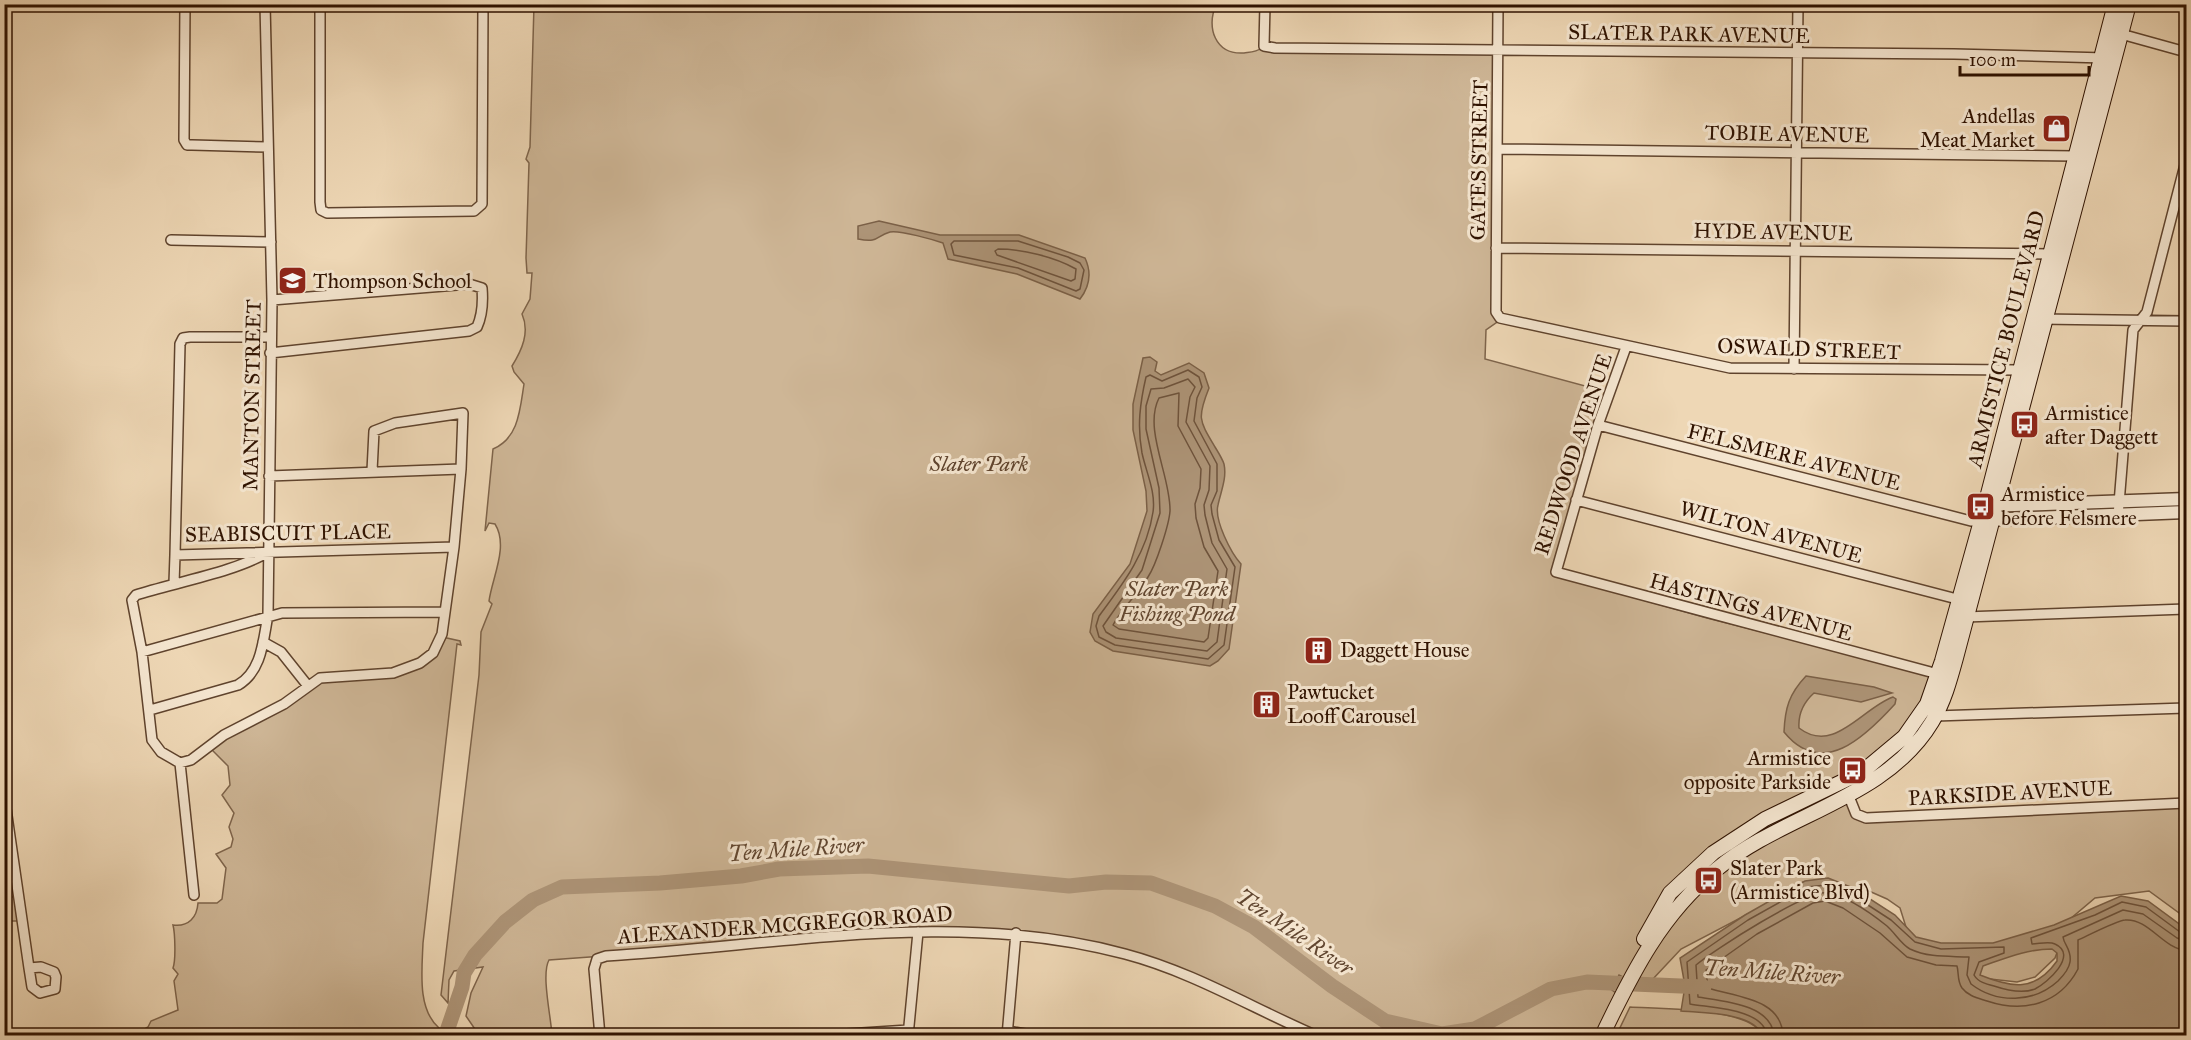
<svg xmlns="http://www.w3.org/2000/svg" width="2191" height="1040" viewBox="0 0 2191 1040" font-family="'IM FELL Great Primer',serif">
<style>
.green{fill:#ceb696;stroke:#7e644b;stroke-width:1.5}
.water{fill:#ad9477;stroke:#7b6047;stroke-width:1.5;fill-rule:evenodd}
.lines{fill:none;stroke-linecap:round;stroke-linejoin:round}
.shore{stroke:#6e533c;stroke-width:1.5}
.river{stroke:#ad9477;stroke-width:15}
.minor-casing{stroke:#5f432d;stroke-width:12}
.tertiary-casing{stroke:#5f432d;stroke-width:15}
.secondary-casing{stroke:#2f1200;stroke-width:16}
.minor{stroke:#f4e5cf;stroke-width:9}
.tertiary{stroke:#f4e5cf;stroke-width:12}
.secondary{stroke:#f4e5cf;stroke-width:14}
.labels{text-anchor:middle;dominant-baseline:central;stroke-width:6;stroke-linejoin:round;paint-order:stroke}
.street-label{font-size:21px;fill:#2f1200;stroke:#f4e5cf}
.poi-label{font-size:21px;fill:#2f1200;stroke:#f4e5cf;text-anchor:start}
.park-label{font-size:21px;font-style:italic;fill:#5f432d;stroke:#f4e5cf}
.water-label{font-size:22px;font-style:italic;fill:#614630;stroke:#f4e5cf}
</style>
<rect width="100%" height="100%" fill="#eed7b5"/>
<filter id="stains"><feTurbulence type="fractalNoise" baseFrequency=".00333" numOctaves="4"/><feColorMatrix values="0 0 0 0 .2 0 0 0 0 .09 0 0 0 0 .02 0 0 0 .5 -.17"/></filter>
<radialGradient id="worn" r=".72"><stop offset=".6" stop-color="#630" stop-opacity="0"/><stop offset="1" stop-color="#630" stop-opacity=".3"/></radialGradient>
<!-- green -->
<path class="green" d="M534 5H1216C1206 27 1215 55 1244 53 1251 52 1256 52 1262 48L1495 52 1500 320 1486 330 1485 359 1600 390 1597 400 1607 403 1554 575 1707 618 1933 675C1930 684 1929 695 1924 702 1906 734 1876 759 1845 776L1847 796 1861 816 2186 804V918L2149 891 2095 898 2069 920 2055 958 2035 977 2017 982 1981 978 1911 943 1900 908 1887 899 1869 891 1850 889 1831 881 1803 882 1778 904 1748 914 1681 949 1651 981 1637 984 1619 975 1612 990 1620 996 1601 1035H1315L1208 983 1101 948 944 931 549 960C541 974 551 1017 552 1035H479L466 1016 471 993 483 967 454 971 449 980 448 1003 441 995 479 675 481 632 492 604 489 601C492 578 509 546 495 524L489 523 485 531 493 449C519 438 520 409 524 384L514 372 512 366C522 350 530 332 522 314L530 299 532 273H527L526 258 529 163 526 159 530 147Z
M438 636 460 641 461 645 457 644 423 943C422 970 417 1009 439 1028L427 1036H133L148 1027 151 1021 178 1010 174 981 178 974 173 968C176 960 175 933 173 925 189 927 197 917 198 903H217L222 899 226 868 216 854 231 847 233 839 229 827 234 813 222 795 230 785 228 766 209 747 308 683 405 671 431 651Z
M5 897H14L19 921H9L5 929Z
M1630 1007C1657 1009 1751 1007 1762 1035L1616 1036Z"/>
<!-- water -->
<path class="water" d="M879 221 940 235H1019L1085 258C1092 273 1090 286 1080 299L1017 274 948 259 943 243C934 240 900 230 890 232 875 236 880 243 858 239V226Z
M1150 357 1157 362 1155 371 1161 375 1189 363 1204 373 1209 388C1197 418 1199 420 1215 447 1218 452 1222 458 1224 464 1227 478 1221 491 1218 505 1214 520 1231 553 1241 564L1229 649 1218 661 1210 666 1113 651 1095 641 1090 632 1093 614 1130 564 1147 511 1146 491 1133 430V404L1143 358Z
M1806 676 1874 687 1892 693 1861 702 1814 693C1804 702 1798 714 1799 728 1834 755 1862 708 1893 697L1896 699 1895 704C1865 737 1822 779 1784 732 1785 708 1789 694 1806 676Z
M1828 878 1853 888 1895 915 1916 937 1941 943H1993L2054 925 2121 896 2148 901 2186 929V1035H1762C1753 1012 1702 1013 1681 1011L1685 986 1680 958 1745 915 1805 881ZM2052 949 2057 953V961C2035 992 2012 988 1980 975L1983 966C2006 958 2027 949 2052 949Z"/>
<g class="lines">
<!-- shore -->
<path class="shore" d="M954 241H1018L1068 257 1080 263 1084 270 1080 289 1076 291 1018 268 954 255 951 244Z
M998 249C1022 249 1055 257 1076 269L1075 279 1071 281 997 255 995 251Z
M1188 370 1199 377 1202 387 1197 398 1194 421 1217 464V491L1211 505 1212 514 1219 540 1235 567 1224 645 1208 659 1115 645 1099 637 1096 626 1099 616C1123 584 1147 553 1153 512 1156 492 1146 472 1142 453 1137 426 1140 403 1146 377L1150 375 1162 381Z
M1188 379 1195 387 1190 397 1186 422 1210 466 1209 490 1204 505 1205 515 1212 543 1227 569 1217 642 1207 651 1116 638 1106 632 1103 626 1142 570 1160 513 1159 488 1146 429V406L1151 389 1164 388Z
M1179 393 1178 426 1201 469 1200 488 1195 504 1196 518 1204 547 1218 571 1208 638 1204 642 1119 629 1113 625C1122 608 1138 594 1148 577 1156 565 1169 525 1170 511 1171 477 1143 429 1159 398Z
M1767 1036C1764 1008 1710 1008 1690 1004L1687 962 1748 920 1807 887 1826 885 1851 894 1891 920 1915 942 1941 949 2004 947V953L1979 962 1974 975C1978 982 1986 984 1994 986 2006 990 2022 994 2035 989 2047 983 2079 955 2055 944 2049 941 2039 944 2032 944L2031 938 2095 915 2122 902 2146 907 2180 932 2186 933
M1774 1036C1772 1004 1722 1001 1698 997L1696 965C1712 951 1809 889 1827 893 1847 896 1872 914 1887 926 1895 933 1901 944 1910 949 1929 958 1949 956 1969 957L1967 975 1971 984C1997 1004 2034 1003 2058 981 2063 976 2069 969 2070 962 2072 950 2064 945 2063 937L2123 910 2143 914 2177 938 2186 941
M1783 1036C1782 998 1735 997 1708 988L1706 970 1757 934 1813 903 1825 901 1843 908 1880 933 1907 957 1936 965 1957 966C1959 973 1957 981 1962 988 1968 996 1978 998 1987 1001 2023 1013 2059 1005 2078 969V940C2085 937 2118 920 2125 920 2149 918 2163 949 2186 950"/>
<!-- river -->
<path class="river" d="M442 1036 447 1031 462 987 464 973 475 955 505 922 533 900 562 887 660 883 741 876 779 869 868 866 1069 886 1106 882 1151 883 1215 906 1254 927 1332 986 1385 1021 1442 1034 1475 1029 1551 989 1587 982 1704 987"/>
<defs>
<path id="minor" d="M185 4 184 140 187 145H192L268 147
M320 4V202L321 210 327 213 474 211 482 204 483 4
M1265 4 1264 46 1275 48 1954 54 2105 58
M1498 4 1496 312 1500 318 1730 368 2019 370
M2121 34 2186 52
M1498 149 2075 156
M171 240 271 242
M1496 248 2049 254
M2040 319 2186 321
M271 337H190L183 338 180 344 175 555 454 547
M1626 347 1598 425 1556 572 1938 674
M270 353 469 331 477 327C482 316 483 300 482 288L469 284 272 300
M1794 369 1798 4
M1598 425 1971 521H1981
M269 476 461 469
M1576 500 1957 599
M2118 516 2133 330 2147 312 2186 161
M269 551C240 571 173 583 136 595L132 600 142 652 152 740 161 752 180 763 191 760 224 735 284 704 320 678 393 673 420 663 433 653 442 634 454 547 461 469 463 413 395 423 374 431 372 471
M174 583 175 555
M1965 617 2186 609
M263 642 281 652 308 686
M142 652 282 613 445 612
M150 710 238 685C262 671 263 641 268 615L272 300 265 4
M1935 716 2186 708
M180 763 194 895
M1848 794 1856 814 1866 818 2186 803
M4 795 29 968
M41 967 54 972 56 977 55 989 40 993 32 987 29 968Z
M1008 1031 1037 1036
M600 1036 594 969 597 959 606 956C779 946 954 908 1125 954 1193 972 1252 1008 1317 1036
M816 1036 908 1030
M908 1036 918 932
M1007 1036 1016 933"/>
<path id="tertiary" d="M1987 506 2186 499
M1985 520 2186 512"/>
<path id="secondary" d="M1644 939 1670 893 1713 853 1765 819 1862 772 1904 737 1927 704 1942 661 1981 521 2115 4
M1602 1036C1632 973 1662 913 1717 869 1783 814 1886 799 1932 722 1944 702 1950 680 1956 658L2129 4"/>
</defs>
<!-- minor casing -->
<use href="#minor" class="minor-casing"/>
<!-- tertiary casing -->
<use href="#tertiary" class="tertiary-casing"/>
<!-- secondary casing -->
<use href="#secondary" class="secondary-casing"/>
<!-- minor -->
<use href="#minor" class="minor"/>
<!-- tertiary -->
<use href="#tertiary" class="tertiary"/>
<!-- secondary -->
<use href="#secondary" class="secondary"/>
</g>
<!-- icons -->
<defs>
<symbol id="shop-square" viewBox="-11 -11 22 22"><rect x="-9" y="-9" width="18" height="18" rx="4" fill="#8f2418" stroke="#f4e5cf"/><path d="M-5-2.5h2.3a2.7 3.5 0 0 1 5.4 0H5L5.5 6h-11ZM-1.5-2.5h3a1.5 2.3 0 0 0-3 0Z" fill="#fff"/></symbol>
<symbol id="school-square" viewBox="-11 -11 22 22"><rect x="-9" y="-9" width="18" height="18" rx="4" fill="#8f2418" stroke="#f4e5cf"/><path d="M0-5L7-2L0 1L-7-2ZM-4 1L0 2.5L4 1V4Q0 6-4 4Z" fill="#fff"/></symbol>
<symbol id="bus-square" viewBox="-11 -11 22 22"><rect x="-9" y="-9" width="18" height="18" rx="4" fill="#8f2418" stroke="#f4e5cf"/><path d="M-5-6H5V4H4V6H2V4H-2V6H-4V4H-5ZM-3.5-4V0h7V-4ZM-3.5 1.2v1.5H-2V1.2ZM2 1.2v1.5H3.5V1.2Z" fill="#fff"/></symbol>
<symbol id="building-square" viewBox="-11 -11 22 22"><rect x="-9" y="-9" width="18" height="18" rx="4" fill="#8f2418" stroke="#f4e5cf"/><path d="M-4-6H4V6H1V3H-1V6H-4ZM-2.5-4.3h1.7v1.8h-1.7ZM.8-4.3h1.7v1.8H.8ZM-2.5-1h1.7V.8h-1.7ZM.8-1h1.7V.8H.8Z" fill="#fff"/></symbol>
</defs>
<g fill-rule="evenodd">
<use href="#shop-square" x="2040" y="112" width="33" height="33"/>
<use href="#school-square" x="276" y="264" width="33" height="33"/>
<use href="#bus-square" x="2008" y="408" width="33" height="33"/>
<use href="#bus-square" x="1964" y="490" width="33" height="33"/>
<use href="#building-square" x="1302" y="634" width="33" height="33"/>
<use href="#building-square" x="1250" y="688" width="33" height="33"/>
<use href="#bus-square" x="1836" y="754" width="33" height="33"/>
<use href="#bus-square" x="1692" y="864" width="33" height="33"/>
</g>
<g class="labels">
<!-- street labels -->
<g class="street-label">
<text transform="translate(1689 34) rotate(1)">SLATER PARK AVENUE</text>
<text transform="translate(1787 134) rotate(1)">TOBIE AVENUE</text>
<text transform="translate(1479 160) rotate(-89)">GATES STREET</text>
<text transform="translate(1773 232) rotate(1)">HYDE AVENUE</text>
<text transform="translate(2006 339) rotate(-76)">ARMISTICE BOULEVARD</text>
<text transform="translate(1809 349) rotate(2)">OSWALD STREET</text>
<text transform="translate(252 395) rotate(-89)">MANTON STREET</text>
<text transform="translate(1573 454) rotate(-72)">REDWOOD AVENUE</text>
<text transform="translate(1794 457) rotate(14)">FELSMERE AVENUE</text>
<text transform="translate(1771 532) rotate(15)">WILTON AVENUE</text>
<text transform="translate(288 533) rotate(-1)">SEABISCUIT PLACE</text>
<text transform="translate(1751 607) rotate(15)">HASTINGS AVENUE</text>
<text transform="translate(2010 793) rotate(-3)">PARKSIDE AVENUE</text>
<text transform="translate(785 925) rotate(-4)">ALEXANDER MCGREGOR ROAD</text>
</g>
<!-- poi labels -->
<g class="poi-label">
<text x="2035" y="116" text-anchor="end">Andellas<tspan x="2035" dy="24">Meat Market</tspan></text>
<text x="313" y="281">Thompson School</text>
<text x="2045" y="413">Armistice<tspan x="2045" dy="24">after Daggett</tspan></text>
<text x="2001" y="494">Armistice<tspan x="2001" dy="24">before Felsmere</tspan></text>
<text x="1340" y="650">Daggett House</text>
<text x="1287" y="692">Pawtucket<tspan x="1287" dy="24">Looff Carousel</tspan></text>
<text x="1831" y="758" text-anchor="end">Armistice<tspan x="1831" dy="24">opposite Parkside</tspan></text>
<text x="1730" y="868">Slater Park<tspan x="1730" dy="24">(Armistice Blvd)</tspan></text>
</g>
<!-- park labels -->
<g class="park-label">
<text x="979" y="464">Slater Park</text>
</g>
<!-- water labels -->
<g class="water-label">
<text x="1177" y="588">Slater Park<tspan x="1177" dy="25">Fishing Pond</tspan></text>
<text transform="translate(796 849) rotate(-4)">Ten Mile River</text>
<text transform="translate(1295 932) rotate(34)">Ten Mile River</text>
<text transform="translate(1772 972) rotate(4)">Ten Mile River</text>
</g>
</g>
<!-- margin -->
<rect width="2191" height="1040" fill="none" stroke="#eed7b5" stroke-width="24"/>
<rect x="6" y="6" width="2179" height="1028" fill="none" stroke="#2f1200" stroke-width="3"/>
<rect x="12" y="12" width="2167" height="1016" fill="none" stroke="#2f1200" stroke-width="1.5"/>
<!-- scale -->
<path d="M1960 66v9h129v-9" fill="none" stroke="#2f1200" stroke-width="3"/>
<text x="1969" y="66" font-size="18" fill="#2f1200" stroke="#f4e5cf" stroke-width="4.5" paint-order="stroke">100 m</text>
<rect width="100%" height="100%" filter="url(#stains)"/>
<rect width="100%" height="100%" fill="url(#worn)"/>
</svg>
